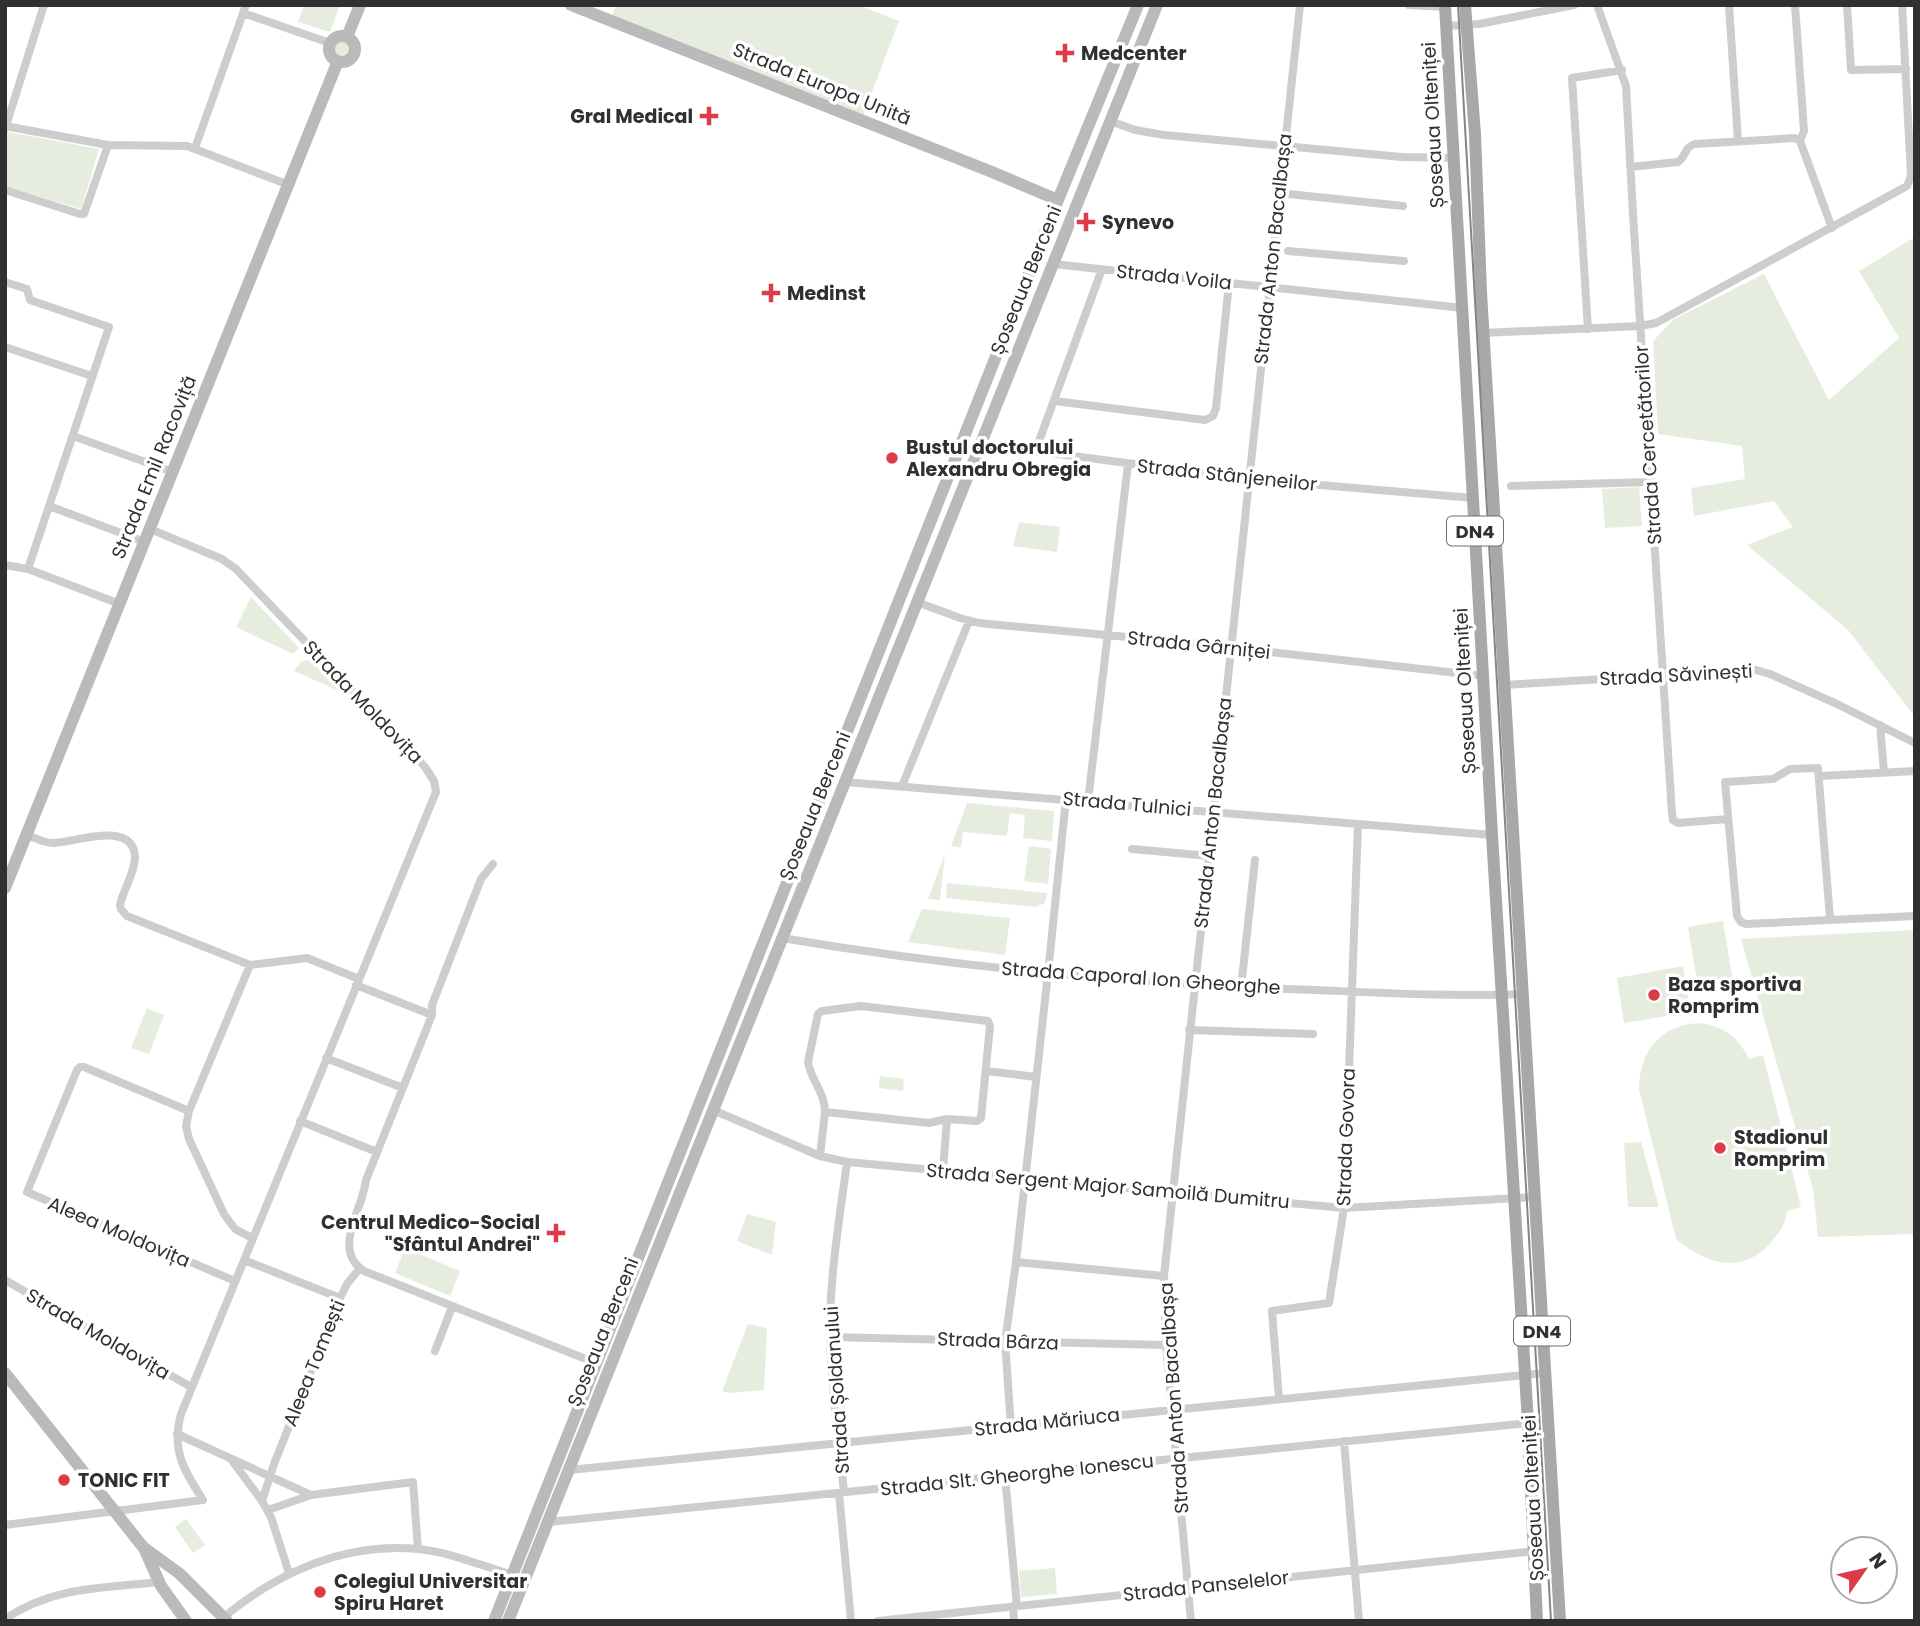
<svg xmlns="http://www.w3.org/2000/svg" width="1920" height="1626" viewBox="0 0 1920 1626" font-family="Poppins,sans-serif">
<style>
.green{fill:#e6ecde}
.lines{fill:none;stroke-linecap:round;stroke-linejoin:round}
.street{stroke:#cdcdcd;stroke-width:8}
.secondary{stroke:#bababa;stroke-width:12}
.primary{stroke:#a8a8a8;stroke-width:12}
.tram{stroke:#858585;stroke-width:2}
.poi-dot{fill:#dd3b47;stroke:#fff;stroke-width:2.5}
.labels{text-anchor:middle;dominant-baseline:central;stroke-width:7;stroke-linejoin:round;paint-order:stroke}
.shield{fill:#fff;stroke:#6e6e6e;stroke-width:2}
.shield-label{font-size:18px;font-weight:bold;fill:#303030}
.poi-label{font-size:19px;font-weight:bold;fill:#303030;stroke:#fff;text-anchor:start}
.street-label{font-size:19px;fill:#303030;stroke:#fff}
</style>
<rect width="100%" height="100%" fill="#fff"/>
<!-- green -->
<path class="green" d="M304 5H340L330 32 298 22Z
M616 5H858L899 21 863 116 612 16Z
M333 49a9 9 0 1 1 18 0a9 9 0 1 1-18 0Z
M8 132 99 149 81 209 5 186V140Z
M1915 237V717L1848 630 1747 545 1793 527 1774 501 1694 516 1691 488 1745 479 1742 446 1658 434 1653 341 1674 319 1764 274 1829 400 1899 338 1859 271Z
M1639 487 1642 526 1605 528 1602 489Z
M1019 522 1060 527 1057 552 1013 546Z
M251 597 299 648 293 654 236 627Z
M307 660 314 663 341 688 339 691 294 671 301 662Z
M967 803 1054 811 1052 841 1023 838 1025 815 1010 813 1007 836 963 832 961 847 951 846Z
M1029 846 1051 849 1048 884 1024 881Z
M945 853 940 900 928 899Z
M947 883 1047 893 1045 903 1036 907 946 898Z
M922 909 1010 918 1005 955 908 942Z
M1723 921 1733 982 1698 988 1688 927Z
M1915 930V1234L1818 1237 1813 1189 1741 939Z
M1683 966 1691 1012 1624 1023 1617 978Z
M147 1008 164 1015 149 1054 131 1048Z
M1699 1023C1724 1026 1738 1037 1749 1059L1763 1055 1801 1207 1787 1211C1786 1222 1781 1231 1773 1240 1744 1276 1707 1265 1676 1239L1639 1089C1640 1051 1660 1025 1699 1023Z
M880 1076 904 1079 903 1091 879 1088Z
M1641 1142 1659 1207H1628L1624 1143Z
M747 1214 776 1222 772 1255 737 1241Z
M405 1248 460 1271 450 1296 395 1273Z
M748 1324 767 1328 764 1390 731 1393 722 1391Z
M186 1519 205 1545 193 1553 175 1527Z
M1055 1568 1057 1594 1021 1597 1019 1571Z"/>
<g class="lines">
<!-- street -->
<path class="street" d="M1409 5 1445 7
M1597 5 1626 86 1633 214 1672 814 1673 820 1678 823 1728 819
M1729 5 1738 141
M1795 5 1804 131 1800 141
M1847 5 1851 70 1906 69
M243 13 330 43
M1447 26 1479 24 1574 5
M1110 121 1135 130 1164 135 1402 157 1454 158
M5 126 108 145 187 146 289 185
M5 129 44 5
M195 148 246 5
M1630 167 1678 162C1686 157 1684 147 1695 144L1795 138 1800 141 1832 228
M5 190 80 214H84L108 145
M1279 193 1403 206
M1288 251 1404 261
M1053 264 1463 308
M5 282 27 289 30 300 109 327 28 569
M1588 329 1572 78 1622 70
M1483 333 1640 326 1656 323 1907 186 1911 176 1902 5
M5 347 92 376
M1055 401 1205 420 1213 416 1216 408 1229 283
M73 436 173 472
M981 444 1249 479 1473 498
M1035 452 1102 269
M1511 486 1650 482
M49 506 145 542
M5 565 28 569 120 604
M917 602 960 618 979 623 1180 642 1484 676
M1504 685 1756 670 1770 674 1835 703 1915 743
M1880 725 1884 773
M1820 776 1915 771
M845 782 1492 835
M902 786 969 621
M1088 801 1128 464
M27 835C35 838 44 843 53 843 74 843 133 819 135 857 135 873 123 890 120 905L121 909 127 916 250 965 307 958 359 979
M1132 849 1209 856
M493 864 481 879 432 1005V1015L366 1180C365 1186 364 1191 362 1197 355 1220 336 1253 364 1271L596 1363
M1830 919 1818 768 1790 769 1773 779 1725 782 1737 916 1741 922 1746 924 1915 916
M782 938C959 968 1137 984 1316 990 1385 993 1455 997 1523 994
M356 985 432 1015
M1241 988 1255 860
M861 1006 988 1021 990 1026 981 1118 977 1121 947 1119 929 1123 825 1112C825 1092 811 1081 808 1062L818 1014 822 1011Z
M1189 1030 1313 1034
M326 1058 403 1088
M986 1071 1036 1077
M713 1110 820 1156 847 1162 1344 1208 1534 1197
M189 1111 250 965
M300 1121 377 1152
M820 1156 825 1112
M943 1171 947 1119
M244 1260 340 1298
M1016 1262 1164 1276
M5 1280 191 1387
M235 1281 27 1192 77 1070 80 1067H84L189 1111 186 1126 189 1139 224 1214 235 1229 252 1238
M830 1337 1166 1345
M435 1351 452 1307
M1279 1399 1272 1311 1329 1303 1344 1208 1358 824
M1011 1426 1005 1342 1016 1262 1048 973 1066 799
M177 1434 311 1495
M1344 1441 1359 1621
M231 1459 262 1501 271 1517 289 1573
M569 1470 1545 1373
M1005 1476 1017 1606
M844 1492C838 1436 830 1378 830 1322 831 1268 840 1215 847 1162
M839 1493 851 1621
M262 1501 274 1464 340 1298 347 1284 360 1268
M268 1510 311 1495 413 1482 418 1549
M549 1522 1528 1423
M5 1525 203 1500C184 1470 171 1451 181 1414L436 792 434 781 425 767 236 569 222 559 150 529
M1013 1606 1014 1621
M224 1617C278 1572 346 1542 418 1549 450 1552 482 1566 513 1575
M5 1619C53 1586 104 1588 159 1582
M878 1621 1535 1551
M1191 1621 1166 1345 1164 1276 1300 5"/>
<!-- secondary -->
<path class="secondary" d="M571 5 992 172 1058 200
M329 49a13 13 0 1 1 26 0a13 13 0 1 1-26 0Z
M347 37 360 5
M5 888 338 61
M5 1373 143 1547 180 1574 227 1621
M144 1548 161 1586 186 1621
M494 1621 1058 200 1138 5
M508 1621 1157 5"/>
<!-- primary -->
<path class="primary" d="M1445 5 1492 835 1528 1423 1537 1621
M1465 5 1475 134 1481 292 1560 1621"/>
<!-- tram -->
<path class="tram" d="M1458 5 1551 1621"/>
</g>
<!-- markers -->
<g class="poi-dot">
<path d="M1061.5 42.5h7v7h7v7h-7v7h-7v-7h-7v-7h7z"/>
<path d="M705.5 105.5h7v7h7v7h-7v7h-7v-7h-7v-7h7z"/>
<path d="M1082.5 211.5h7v7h7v7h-7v7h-7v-7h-7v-7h7z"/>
<path d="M767.5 282.5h7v7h7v7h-7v7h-7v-7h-7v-7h7z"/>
<circle cx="892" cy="458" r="7"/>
<circle cx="1654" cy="995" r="7"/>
<circle cx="1720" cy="1148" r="7"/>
<path d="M552.5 1222.5h7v7h7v7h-7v7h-7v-7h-7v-7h7z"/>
<circle cx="64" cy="1480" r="7"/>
<circle cx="320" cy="1592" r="7"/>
</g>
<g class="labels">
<!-- shield labels -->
<g class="shield">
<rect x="1447" y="516.5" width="56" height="29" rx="5"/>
<rect x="1514" y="1316.5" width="56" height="29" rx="5"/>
</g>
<g class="shield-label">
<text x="1475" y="531">DN4</text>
<text x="1542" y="1331">DN4</text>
</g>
<!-- poi labels -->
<g class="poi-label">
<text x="1081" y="53">Medcenter</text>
<text x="693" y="116" text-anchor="end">Gral Medical</text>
<text x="1102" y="222">Synevo</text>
<text x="787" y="293">Medinst</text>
<text x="906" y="447">Bustul doctorului<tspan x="906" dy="22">Alexandru Obregia</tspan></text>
<text x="1668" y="984">Baza sportiva<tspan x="1668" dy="22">Romprim</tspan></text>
<text x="1734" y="1137">Stadionul<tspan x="1734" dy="22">Romprim</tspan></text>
<text x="540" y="1222" text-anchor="end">Centrul Medico-Social<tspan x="540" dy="22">"Sfântul Andrei"</tspan></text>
<text x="78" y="1480">TONIC FIT</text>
<text x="334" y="1581">Colegiul Universitar<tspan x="334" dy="22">Spiru Haret</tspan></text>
</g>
<!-- street labels -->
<g class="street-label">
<text transform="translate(822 84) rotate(22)">Strada Europa Unită</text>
<text transform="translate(1433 125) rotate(-93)">Șoseaua Olteniței</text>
<text transform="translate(1273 249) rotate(-84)">Strada Anton Bacalbașa</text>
<text transform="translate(1174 277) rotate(6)">Strada Voila</text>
<text transform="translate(1026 280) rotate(-68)">Șoseaua Berceni</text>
<text transform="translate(1648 445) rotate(-94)">Strada Cercetătorilor</text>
<text transform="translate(154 467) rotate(-68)">Strada Emil Racoviță</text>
<text transform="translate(1227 475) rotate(6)">Strada Stânjeneilor</text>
<text transform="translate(1199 645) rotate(6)">Strada Gârniței</text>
<text transform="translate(1676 675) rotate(-3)">Strada Săvinești</text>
<text transform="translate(1465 691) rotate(-93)">Șoseaua Olteniței</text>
<text transform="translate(363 702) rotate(46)">Strada Moldovița</text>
<text transform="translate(1127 804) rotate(5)">Strada Tulnici</text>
<text transform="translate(815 806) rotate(-68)">Șoseaua Berceni</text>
<text transform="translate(1213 813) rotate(-84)">Strada Anton Bacalbașa</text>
<text transform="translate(1141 978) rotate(4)">Strada Caporal Ion Gheorghe</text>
<text transform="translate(1346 1137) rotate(-88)">Strada Govora</text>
<text transform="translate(1108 1186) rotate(5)">Strada Sergent Major Samoilă Dumitru</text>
<text transform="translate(119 1232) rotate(23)">Aleea Moldovița</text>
<text transform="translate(603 1332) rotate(-68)">Șoseaua Berceni</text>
<text transform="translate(98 1334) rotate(30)">Strada Moldovița</text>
<text transform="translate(998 1341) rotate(2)">Strada Bârza</text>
<text transform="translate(314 1363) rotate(-68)">Aleea Tomești</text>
<text transform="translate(837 1390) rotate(-94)">Strada Șoldanului</text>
<text transform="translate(1174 1398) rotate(-94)">Strada Anton Bacalbașa</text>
<text transform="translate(1047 1422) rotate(-6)">Strada Măriuca</text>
<text transform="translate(1017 1475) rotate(-6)">Strada Slt. Gheorghe Ionescu</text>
<text transform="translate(1533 1498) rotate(-93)">Șoseaua Olteniței</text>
<text transform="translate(1206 1586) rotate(-6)">Strada Panselelor</text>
</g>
</g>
<!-- border -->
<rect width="1920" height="1626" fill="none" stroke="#303030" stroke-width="14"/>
<!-- north arrow -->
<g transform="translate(1864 1570) rotate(56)"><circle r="33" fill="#ffffff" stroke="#acacac" stroke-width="2"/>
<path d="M0-5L12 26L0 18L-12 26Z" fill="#dd3b47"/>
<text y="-10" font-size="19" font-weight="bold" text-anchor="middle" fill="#303030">N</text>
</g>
</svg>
